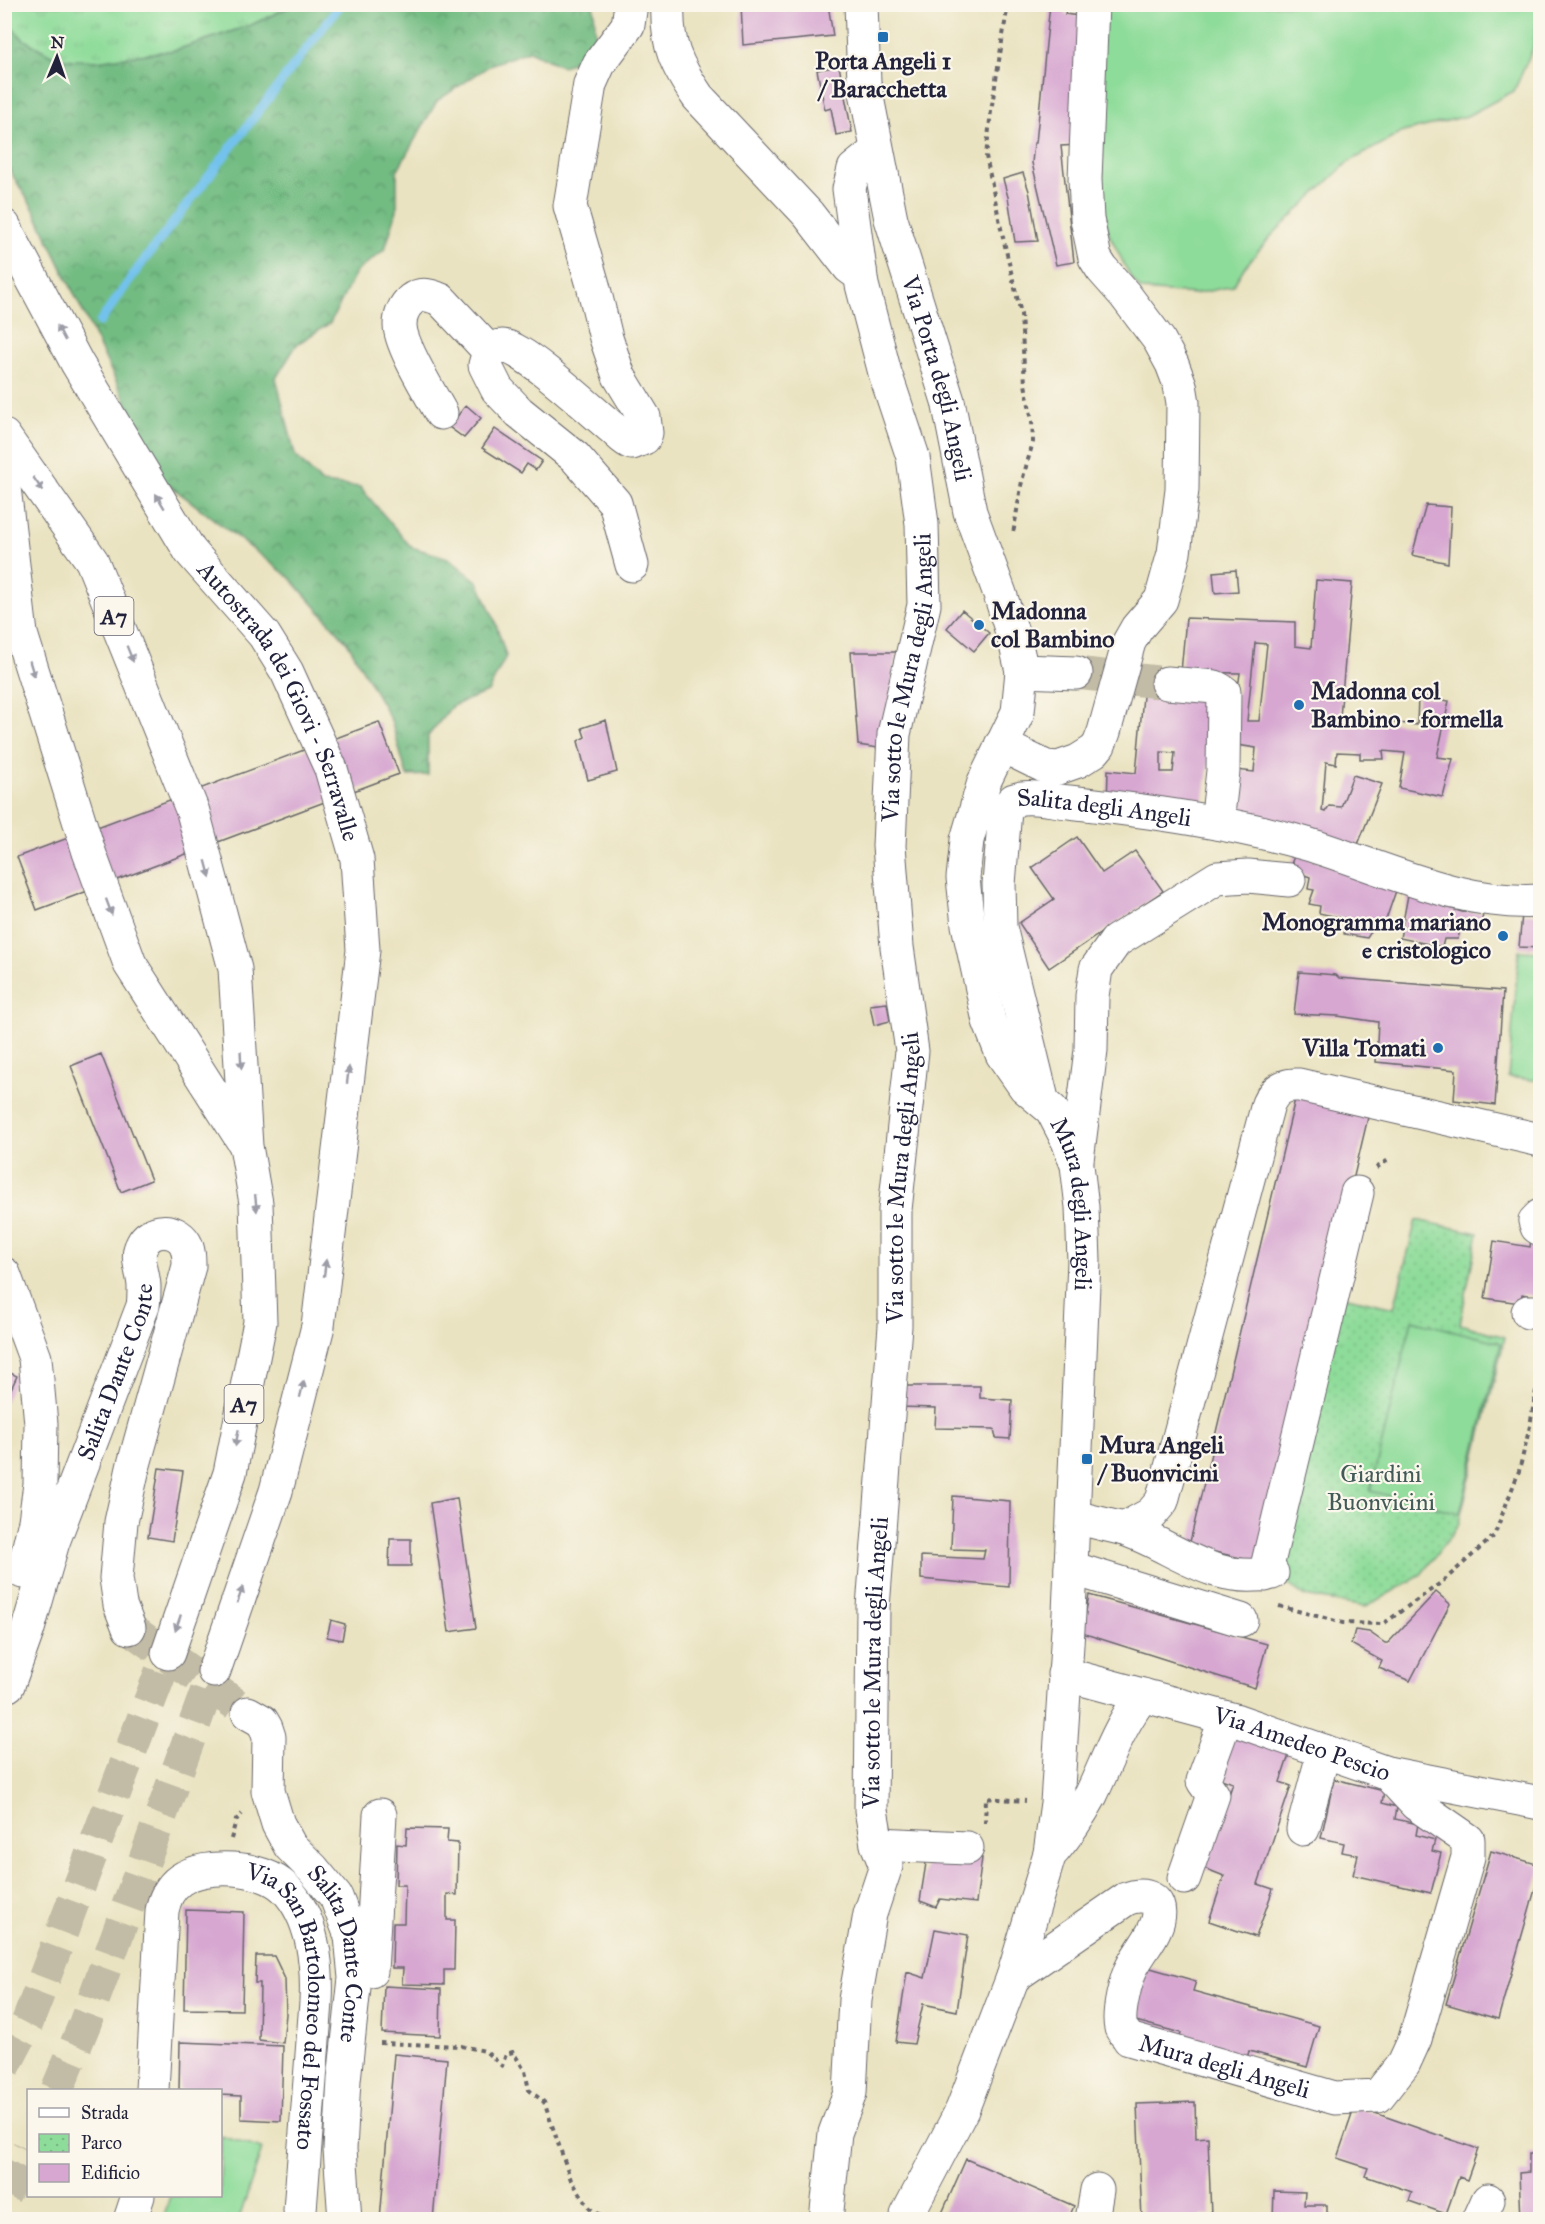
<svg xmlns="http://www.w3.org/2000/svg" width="1545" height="2224" viewBox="0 0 1545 2224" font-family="'IM FELL Great Primer',serif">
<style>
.grass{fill:url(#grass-tufts);stroke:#587f6a;stroke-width:1.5}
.forest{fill:url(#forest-crowns);stroke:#4a6f5e;stroke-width:1.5}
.park{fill:url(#park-dots);stroke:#587f6a;stroke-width:1.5}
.garden{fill:#8edc9a;stroke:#587f6a;stroke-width:1.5}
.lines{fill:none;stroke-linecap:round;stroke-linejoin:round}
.stream{stroke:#73c2ee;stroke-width:9}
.building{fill:#d7a7d1;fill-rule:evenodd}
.minor-tunnel{stroke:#c2bca6;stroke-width:33;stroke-dasharray:33 16;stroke-linecap:butt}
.highway-tunnel{stroke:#c2bca6;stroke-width:33;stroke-dasharray:33 16;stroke-linecap:butt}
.minor-casing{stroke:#68666a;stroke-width:35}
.highway-casing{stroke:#68666a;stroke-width:35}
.path{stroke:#68666a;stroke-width:4;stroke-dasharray:4.5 4.5;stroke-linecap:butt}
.minor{stroke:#fff;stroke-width:33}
.highway{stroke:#fff;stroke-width:33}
.oneway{fill:#9c9ca7}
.poi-dot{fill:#1f6fb2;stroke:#fbf7ec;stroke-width:2}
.labels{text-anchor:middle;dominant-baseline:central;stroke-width:4.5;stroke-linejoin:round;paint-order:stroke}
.shield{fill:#fbf7ec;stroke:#636270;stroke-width:1.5}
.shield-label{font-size:22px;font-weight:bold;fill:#22223b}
.poi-label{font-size:24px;font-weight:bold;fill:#22223b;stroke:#fbf7ec;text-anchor:start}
.street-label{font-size:24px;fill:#22223b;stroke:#fbf7ec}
.park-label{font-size:24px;fill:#425a58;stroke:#fbf7ec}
</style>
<defs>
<pattern id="grass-tufts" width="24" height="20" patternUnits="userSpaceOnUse" patternTransform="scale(1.5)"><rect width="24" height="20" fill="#8edc9a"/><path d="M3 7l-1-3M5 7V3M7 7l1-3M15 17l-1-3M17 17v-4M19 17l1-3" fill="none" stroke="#7abc86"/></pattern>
<pattern id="forest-crowns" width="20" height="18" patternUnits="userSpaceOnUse" patternTransform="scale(1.5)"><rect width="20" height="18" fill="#72bc82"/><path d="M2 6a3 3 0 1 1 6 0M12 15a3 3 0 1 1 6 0" fill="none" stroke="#5d986c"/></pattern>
<pattern id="park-dots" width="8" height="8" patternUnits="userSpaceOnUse" patternTransform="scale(1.5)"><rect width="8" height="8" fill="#8edc9a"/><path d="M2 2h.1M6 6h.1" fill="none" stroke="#7abc86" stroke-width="1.8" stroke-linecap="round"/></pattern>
</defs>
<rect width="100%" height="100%" fill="#fbf7ec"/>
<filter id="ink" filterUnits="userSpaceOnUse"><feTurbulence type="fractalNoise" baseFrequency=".0167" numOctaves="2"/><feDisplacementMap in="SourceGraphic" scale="12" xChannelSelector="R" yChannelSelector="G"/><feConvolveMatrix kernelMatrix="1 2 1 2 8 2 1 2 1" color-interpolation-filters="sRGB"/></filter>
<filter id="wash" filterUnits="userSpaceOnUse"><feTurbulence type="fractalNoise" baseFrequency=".008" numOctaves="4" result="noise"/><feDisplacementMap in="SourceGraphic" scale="24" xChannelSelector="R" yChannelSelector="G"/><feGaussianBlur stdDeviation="1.35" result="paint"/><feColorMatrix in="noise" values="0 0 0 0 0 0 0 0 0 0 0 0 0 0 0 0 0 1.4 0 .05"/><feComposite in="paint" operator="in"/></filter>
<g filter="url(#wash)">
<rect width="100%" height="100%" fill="#eae3c1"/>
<!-- grass -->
<path class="grass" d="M4 5H294L251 25 176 50 97 61 58 59 24 40 5 19Z"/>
<!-- forest -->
<path class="forest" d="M592 4 594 9 596 47 563 67 529 51 492 64 437 101 397 171V210L385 249 356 272 330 323 297 344 276 378 295 455 322 483 360 487 411 547 448 558 478 582 494 618 506 656 488 692 452 706 428 736V775L407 776 391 720 347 642 289 577 164 481 33 208 5 163 4 19 24 40 58 59 97 61 176 50 251 25 294 5Z"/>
<!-- park -->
<path class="park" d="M1416 1220 1478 1233 1460 1324 1505 1337 1458 1526 1420 1576 1365 1607 1305 1596 1272 1573 1343 1296 1394 1308Z"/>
<!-- garden -->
<path class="garden" d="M1101 5H1539L1533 48 1514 91 1467 116 1403 132 1347 163 1272 235 1244 268 1233 286 1195 294 1141 290 1130 276 1109 234 1101 196Z
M1519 951 1540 952V1081L1508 1077Z
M1412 1320 1501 1343 1460 1513 1370 1491Z
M221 2136 262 2149 239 2219H163L170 2196H220Z"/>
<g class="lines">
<!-- stream -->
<path class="stream" d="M100 322 139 267 341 4"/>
</g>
<g id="blocks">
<!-- building -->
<path class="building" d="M741 4H828L833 36 743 45Z
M1050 4H1067L1065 14 1086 17 1078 145 1061 146 1074 262 1056 265 1032 163 1034 143H1036Z
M839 66 852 132 836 135 831 108 825 110 817 70Z
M1023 173 1029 191 1038 241 1015 242 1008 197 1003 179Z
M466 405 481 418 464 438 449 427Z
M495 429 542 461 536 470 527 464 521 473 482 448Z
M1426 505 1451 507 1448 563 1412 555Z
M1236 570 1238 591 1215 593 1213 572Z
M1316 580 1352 583 1340 717 1417 725 1418 696 1449 701 1437 757 1453 759 1443 797 1399 788 1405 753 1383 751 1384 759H1360V753L1337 752 1336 764 1326 762 1322 811 1325 812 1329 806 1341 807 1353 775 1382 784 1355 852 1233 819 1236 770 1254 772 1256 748 1231 744 1240 673 1181 672 1186 618 1295 622V646L1311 648ZM1255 643 1267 644 1259 721H1247Z
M962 610 989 633 974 651 947 628Z
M851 652H896L885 749 858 745Z
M1143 696 1217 699 1202 815 1107 804 1108 770 1136 773ZM1161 752 1175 753 1173 772H1161Z
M606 720 617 772 588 780 578 741 585 737 582 728Z
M379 722 399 774 37 910 17 857Z
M1077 837 1102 873 1135 851 1163 891 1049 968 1019 923 1054 899 1032 868Z
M1295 854 1397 888 1384 925 1376 924 1367 938 1344 934 1346 919 1319 913 1320 906 1309 904 1314 890 1308 889 1310 877 1289 869Z
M1408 895 1462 912 1483 913 1481 928 1461 926 1458 939H1444L1442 947 1400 938Z
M1522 914H1540V948L1519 947Z
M1299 972 1336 975 1339 978 1503 991 1495 1105 1454 1100 1456 1070 1376 1062 1378 1022 1338 1016 1294 1014Z
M887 1003 890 1021 874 1025 870 1005Z
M101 1054 151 1180 121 1192 71 1066Z
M1296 1095 1369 1113 1262 1563 1189 1546Z
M1531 1239 1540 1240V1297L1522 1294 1520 1303 1485 1298 1494 1241 1530 1247Z
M4 1370 17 1376 4 1404Z
M900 1386H980V1398L1012 1400 1010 1439 996 1438 994 1429 935 1428 936 1408 900 1407Z
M159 1468 183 1471 172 1541 148 1537Z
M953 1496 1010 1501 1009 1587 921 1579V1556L983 1559 985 1550 951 1549Z
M457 1498 476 1628 449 1632 430 1503Z
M390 1539H411V1566H389Z
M1436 1592 1450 1604 1410 1681 1379 1668 1382 1661 1351 1644 1355 1630 1369 1632 1385 1643H1388Z
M1089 1595 1267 1644 1255 1688 1082 1633Z
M331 1620 345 1624 342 1640 327 1637Z
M1233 1733 1290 1752 1280 1782 1291 1786 1258 1884 1273 1889 1256 1937 1209 1921 1224 1876 1204 1868 1233 1783 1218 1778Z
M1334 1779 1384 1791 1382 1803 1397 1807 1395 1819 1418 1824 1416 1835 1435 1840 1432 1851 1441 1853 1431 1893 1353 1875 1358 1855 1342 1852 1344 1843 1321 1838Z
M407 1828 448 1829 447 1842 458 1843 457 1895 447 1894V1920H455L454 1970H444V1985L402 1984 403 1968H392L393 1923H404L405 1885H396L397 1844 406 1845Z
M1491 1851 1540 1865V1872L1498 2019 1446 2004Z
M927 1857 982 1858 976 1903 940 1899 936 1907 920 1901Z
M186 1910 244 1912 242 2010 184 2009Z
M935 1929 968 1935 957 2011 923 2004 914 2044 896 2042 907 1972 925 1978Z
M256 1956H274L285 1979 286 2014 283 2043 259 2040 260 1983H255Z
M1147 1967 1196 1981 1193 1991 1319 2026 1307 2067 1249 2051 1245 2065 1178 2046 1181 2033 1132 2020Z
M384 1986 441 1989 440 2036 382 2033Z
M180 2042 283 2046 281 2121 241 2119V2096L220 2095V2090H179Z
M394 2054 447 2059 433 2220H380Z
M1195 2102 1196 2138 1208 2137 1211 2216H1201V2220H1142L1137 2104Z
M1355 2106 1478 2149 1467 2180 1459 2177 1446 2214 1409 2201 1412 2192 1365 2176 1368 2168 1337 2158Z
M1529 2154H1540V2220H1521L1519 2173 1529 2172Z
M966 2159 1074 2206 1068 2220H939Z
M1274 2191 1305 2192 1304 2205H1327V2220H1273Z"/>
</g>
</g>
<g filter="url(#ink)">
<use href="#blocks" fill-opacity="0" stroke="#68666a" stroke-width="1.5"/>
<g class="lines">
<!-- minor-tunnel -->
<path class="minor-tunnel" d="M1076 673 1167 683
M129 1628 248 1713"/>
<!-- highway-tunnel -->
<path class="highway-tunnel" d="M4 2067 28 2021 168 1653
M57 2090 85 2023 214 1671
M4 2194 28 2150"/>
<defs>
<g id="minor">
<path d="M631 4 628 25 599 64 590 84 570 206 593 285 606 338 619 376 644 417 646 433 644 438 632 443C623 440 618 432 610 426 592 411 521 345 502 346 492 346 487 357 485 365L497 389 519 412 575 457 615 503 632 565"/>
<path d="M668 4C666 44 676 65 698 97L808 214 849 267 853 270H860"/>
<path id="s1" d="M861 4 864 82 891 219 948 401 970 512 1000 594 1016 645 1022 671 1018 712 984 782 967 840 963 878 968 925 989 1021 1002 1054 1025 1087 1052 1110 1068 1141 1077 1165 1082 1207 1084 1261 1069 1613 1057 1803 1050 1853 1013 1977 962 2110 907 2215V2220"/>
<path d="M441 413C430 393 400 345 400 325 400 316 404 306 411 300 421 292 431 295 441 300L490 352"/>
<path d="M1022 671 1076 673"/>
<path d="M1167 683 1215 687 1224 692 1223 771 1217 823"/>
<path d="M1001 745 1046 767 1058 768 1078 761 1094 751 1099 745 1104 732 1129 642 1137 628 1161 600 1174 553 1182 490 1183 403 1180 385 1172 364 1159 340 1125 295 1102 269 1095 258 1087 219 1085 179 1092 4"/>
<path id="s2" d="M1042 1099 1000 927 999 884 1005 810C1008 807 1011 802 1014 800 1029 794 1053 801 1069 802 1148 811 1230 822 1307 844 1383 867 1459 906 1540 901"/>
<path d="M1077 1160 1091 1050 1092 996 1096 969 1116 941 1217 878 1248 876 1289 880"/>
<path d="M1540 1216 1535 1221 1537 1227 1540 1229"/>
<path d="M4 1274 35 1358 41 1424 40 1484 35 1521 23 1572"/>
<path d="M1528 1312H1540"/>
<path d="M1074 1517 1124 1529 1151 1514 1162 1501 1268 1104C1275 1089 1284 1084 1299 1085L1540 1140"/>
<path d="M1124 1529C1176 1547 1212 1585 1272 1573"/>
<path d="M1071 1568 1241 1620"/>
<path d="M1265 1575 1357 1193"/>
<path id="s3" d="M1064 1674 1238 1721 1387 1773 1540 1803"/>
<path id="s4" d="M4 1686 8 1685 28 1629 53 1542 143 1306C144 1300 144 1294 144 1287 144 1274 135 1257 142 1245 150 1228 175 1227 185 1243 189 1250 189 1259 189 1266L133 1468 121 1522 116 1578 120 1605 129 1628"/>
<path id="s5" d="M248 1713 262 1721 266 1728 269 1737 268 1791 278 1824 290 1846 313 1869 336 1897 351 1936 355 1978 344 2080 340 2149 345 2220"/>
<path d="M1303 1829 1324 1751"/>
<path d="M877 1844 967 1848"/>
<path d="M1054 1850C1068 1833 1080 1815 1091 1795 1108 1760 1118 1727 1143 1695"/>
<path d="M1184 1878 1213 1795 1203 1781 1226 1718"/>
<path d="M371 1971 380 1815"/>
<path id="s6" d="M1013 1977 1126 1899C1144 1892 1163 1897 1158 1920 1154 1936 1141 1950 1133 1965 1126 1977 1117 2014 1121 2028 1123 2032 1127 2035 1129 2039L1335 2098 1378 2096 1404 2063 1415 2039 1468 1857V1840L1416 1804 1387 1773"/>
<path id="s7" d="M152 2090 162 1911C164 1900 170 1887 180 1880 206 1862 262 1866 285 1888 313 1917 318 1964 316 2002L300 2210 301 2220"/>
<path d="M130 2220 138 2196"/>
<path id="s8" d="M826 2220 835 2133 850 2093 855 2000 870 1914 886 1866 877 1844 871 1810 873 1607 895 1326V1210L912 1051 897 947 889 846 894 734 924 605 922 524 913 457 885 373 862 285 849 189 854 169 876 151"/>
<path d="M1092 2220 1097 2190"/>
<path d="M1479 2220 1488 2200"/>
</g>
<g id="highway">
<path id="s9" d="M4 226 77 363 190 551 264 635 287 672 331 769 357 859 363 950 318 1326 276 1491 214 1671"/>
<path d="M4 436 92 561 193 812 235 969 246 1146 256 1203 260 1322 230 1473 168 1653"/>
<path d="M4 487 21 634 89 852 130 964 245 1144"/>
</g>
</defs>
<!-- minor casing -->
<use href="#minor" class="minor-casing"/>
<!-- highway casing -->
<use href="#highway" class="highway-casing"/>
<!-- path -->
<path class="path" d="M1008 4 991 111 986 156 1002 233 1021 314 1025 384 1032 421 1033 442 1022 481 1013 534
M1376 1168 1390 1159
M1279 1606 1343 1623 1383 1624 1442 1582 1494 1536 1519 1471 1530 1426 1537 1385 1540 1377
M985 1823 986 1798 1026 1801
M231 1839 236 1820 242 1814
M380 2043 461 2046 485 2051 502 2066 506 2054 513 2052 525 2071 529 2090 544 2102 571 2180 590 2208 608 2220"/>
<!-- minor -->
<use href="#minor" class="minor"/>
<!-- highway -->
<use href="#highway" class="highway"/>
</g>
<!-- one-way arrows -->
<defs><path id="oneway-solid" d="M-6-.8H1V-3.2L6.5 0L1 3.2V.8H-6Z" transform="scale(1.5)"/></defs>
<g class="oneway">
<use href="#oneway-solid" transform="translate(61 333) rotate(-118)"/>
<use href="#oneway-solid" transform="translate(38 484) rotate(55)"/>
<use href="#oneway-solid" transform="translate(160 501) rotate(-121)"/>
<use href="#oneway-solid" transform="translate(130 654) rotate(68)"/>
<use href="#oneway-solid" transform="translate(32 669) rotate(73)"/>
<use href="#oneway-solid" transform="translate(208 869) rotate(75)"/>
<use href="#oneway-solid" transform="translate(109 907) rotate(70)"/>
<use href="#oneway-solid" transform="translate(241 1060) rotate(87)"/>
<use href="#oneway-solid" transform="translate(348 1075) rotate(-83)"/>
<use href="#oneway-solid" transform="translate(256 1203) rotate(84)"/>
<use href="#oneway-solid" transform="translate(325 1268) rotate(-83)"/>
<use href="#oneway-solid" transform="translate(302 1389) rotate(-76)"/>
<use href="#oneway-solid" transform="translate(237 1438) rotate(101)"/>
<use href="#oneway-solid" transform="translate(240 1595) rotate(-71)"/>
<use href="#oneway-solid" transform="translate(178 1623) rotate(109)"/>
</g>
</g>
<!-- markers -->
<g class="poi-dot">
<rect x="877" y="31" width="12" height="12" rx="3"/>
<circle cx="979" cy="625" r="6"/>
<circle cx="1299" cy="705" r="6"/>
<circle cx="1503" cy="936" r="6"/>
<circle cx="1438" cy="1048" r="6"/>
<rect x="1081" y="1453" width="12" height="12" rx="3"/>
</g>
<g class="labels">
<!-- shield labels -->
<g class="shield">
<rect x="94.5" y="597" width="39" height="38" rx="4.5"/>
<rect x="224.5" y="1385" width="39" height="38" rx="4.5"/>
</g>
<g class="shield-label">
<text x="114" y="616">A7</text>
<text x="244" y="1404">A7</text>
</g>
<!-- poi labels -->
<g class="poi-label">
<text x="883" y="61" text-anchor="middle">Porta Angeli 1<tspan x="883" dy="28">/ Baracchetta</tspan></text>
<text x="991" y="611">Madonna<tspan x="991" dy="28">col Bambino</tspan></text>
<text x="1311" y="691">Madonna col<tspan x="1311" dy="28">Bambino - formella</tspan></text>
<text x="1491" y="922" text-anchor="end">Monogramma mariano<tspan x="1491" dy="28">e cristologico</tspan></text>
<text x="1426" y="1048" text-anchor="end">Villa Tomati</text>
<text x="1099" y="1445">Mura Angeli<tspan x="1099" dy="28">/ Buonvicini</tspan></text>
</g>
<!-- street labels -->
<g class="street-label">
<text stroke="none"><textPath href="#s1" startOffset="384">Via Porta degli Angeli</textPath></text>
<text stroke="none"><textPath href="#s8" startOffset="1557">Via sotto le Mura degli Angeli</textPath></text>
<text stroke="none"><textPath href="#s9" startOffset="552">Autostrada dei Giovi - Serravalle</textPath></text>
<text stroke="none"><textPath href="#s2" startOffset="399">Salita degli Angeli</textPath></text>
<text stroke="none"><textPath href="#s8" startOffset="1053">Via sotto le Mura degli Angeli</textPath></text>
<text stroke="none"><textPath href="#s1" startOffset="1262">Mura degli Angeli</textPath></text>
<text stroke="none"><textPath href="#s4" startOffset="336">Salita Dante Conte</textPath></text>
<text stroke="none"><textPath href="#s8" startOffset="567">Via sotto le Mura degli Angeli</textPath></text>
<text stroke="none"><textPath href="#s3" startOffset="248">Via Amedeo Pescio</textPath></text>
<text stroke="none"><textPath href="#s5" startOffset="272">Salita Dante Conte</textPath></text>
<text stroke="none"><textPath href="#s7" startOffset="441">Via San Bartolomeo del Fossato</textPath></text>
<text stroke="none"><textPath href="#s6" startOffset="417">Mura degli Angeli</textPath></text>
</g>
<!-- park labels -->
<g class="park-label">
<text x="1381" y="1474">Giardini<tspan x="1381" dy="28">Buonvicini</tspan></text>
</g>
</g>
<!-- margin -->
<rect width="1545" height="2224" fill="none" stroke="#fbf7ec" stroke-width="24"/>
<!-- legend -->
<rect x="27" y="2089" width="195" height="108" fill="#fbf7ec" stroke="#a4a2a5" stroke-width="1.5"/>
<rect x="39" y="2108" width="30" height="9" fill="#ffffff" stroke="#a4a2a5" stroke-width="1.5"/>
<text x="81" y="2119" font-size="18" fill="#22223b">Strada</text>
<rect x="39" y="2134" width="30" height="18" fill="url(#park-dots)" stroke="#a4a2a5" stroke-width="1.5"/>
<text x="81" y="2149" font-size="18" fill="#22223b">Parco</text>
<rect x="39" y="2164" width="30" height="18" fill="#d7a7d1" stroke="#a4a2a5" stroke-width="1.5"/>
<text x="81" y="2179" font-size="18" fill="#22223b">Edificio</text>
<!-- north arrow -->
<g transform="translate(57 57) rotate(2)" stroke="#fbf7ec" stroke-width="4.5" paint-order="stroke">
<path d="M0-4.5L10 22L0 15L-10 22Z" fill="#22223b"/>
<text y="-9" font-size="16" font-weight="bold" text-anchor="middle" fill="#22223b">N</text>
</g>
</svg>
